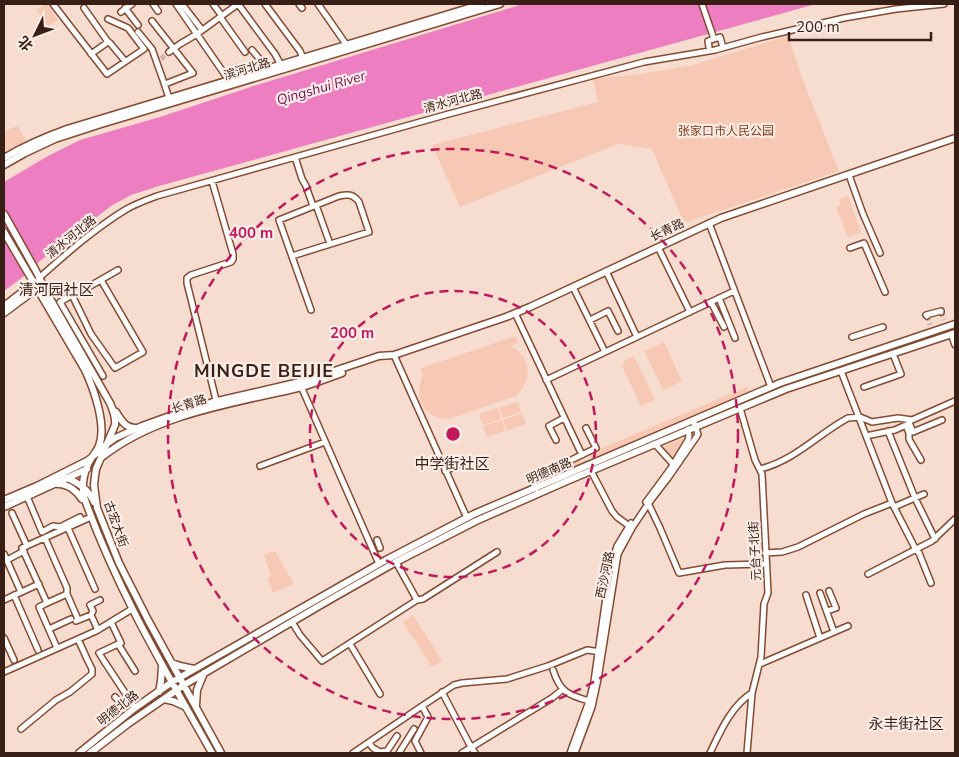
<svg xmlns="http://www.w3.org/2000/svg" width="959" height="757" viewBox="0 0 959 757" font-family="'Nunito Sans','Noto Sans SC',sans-serif">
<style>
.green{fill:#f7c9b5}
.water{fill:#ed7ec1}
.lines{fill:none;stroke-linecap:round;stroke-linejoin:round}
.minor-tunnel{stroke:#d1b6ab;stroke-width:5;stroke-dasharray:5 2.5;stroke-linecap:butt}
.minor-casing{stroke:#844b32;stroke-width:8}
.major-casing{stroke:#844b32;stroke-width:9}
.minor{stroke:#fff;stroke-width:5}
.major{stroke:#fff;stroke-width:6}
.ring{fill:none;stroke:#c2185b;stroke-width:2.5;stroke-dasharray:9 6}
.labels{text-anchor:middle;dominant-baseline:central;stroke-width:4.5;stroke-linejoin:round;paint-order:stroke}
.street-label{font-size:12px;fill:#381f15;stroke:#faece6}
.park-label{font-size:12px;fill:#843b15;stroke:#faece6}
.water-label{font-size:14px;font-style:italic;fill:#791559;stroke:#faece6}
.quarter-label{font-size:15px;fill:#381f15;stroke:#faece6}
.district-label{font-size:18px;font-weight:bold;letter-spacing:1px;fill:#381f15;stroke:#faece6}
.centre{fill:#c2185b;stroke:#faece6;stroke-width:2.5}
.ring-label{font-size:15px;text-anchor:middle;font-weight:bold;fill:#c2185b;stroke:#faece6;stroke-width:4.5;stroke-linejoin:round;paint-order:stroke}
</style>
<rect width="100%" height="100%" fill="#f7dcd0"/>
<!-- green -->
<path class="green" d="M45 4H47L58 20 48 26 36 10Z
M788 36 804 83 839 171 684 223 652 149 618 144 460 207 432 145 598 102 593 79 641 74 693 65Z
M18 126 26 141 4 153V131Z
M848 196 861 232 848 237 836 207 841 205 839 199Z
M516 336 518 343 510 346C532 356 533 380 516 396L449 419C423 418 413 397 423 375L421 368Z
M664 342 682 381 663 390 644 351Z
M634 356 655 400 641 406 622 366 625 364 623 361Z
M747 387 749 393 592 460 588 454Z
M518 402 521 412 503 418 499 408Z
M498 408 501 419 483 425 479 414Z
M522 413 526 424 507 430 503 420Z
M502 420 505 431 487 437 483 426Z
M684 438 685 439 672 458 662 447Z
M580 458 582 462 587 459 588 462 540 484 537 477Z
M275 551 294 584 273 593 267 578 271 576 264 555Z
M413 615 442 661 432 667 403 622Z"/>
<!-- water -->
<path class="water" d="M523 4H816L159 186 131 195 111 206 40 261 23 277 4 291V182L48 156 80 140 160 117 257 85Z"/>
<g class="lines">
<!-- minor-tunnel -->
<path class="minor-tunnel" d="M161 59 169 52
M941 312 944 320
M927 316 930 325"/>
<defs>
<path id="minor" d="M53 4 107 74 144 49 128 28 108 19
M153 4 158 11
M176 4 230 82
M182 4 202 30
M213 4 222 16
M265 4 300 51 304 61
M299 4 302 8
M318 4 348 47
M702 4 714 39
M84 8 108 42 110 43 125 61
M125 8 138 25
M121 12 132 4
M220 17 245 52
M152 21 193 73 165 84
M138 32 152 49 163 80 170 101
M709 47 708 41 720 37 722 44
M252 50 266 67 268 71
M169 52 180 44 197 34 238 4 275 54 282 67
M91 54 108 42
M227 76 237 68
M295 157 302 179 306 186 313 206
M849 175 863 214 880 253
M212 181 233 254V259L231 262 191 275 187 278V283L217 404
M316 205 330 244
M709 223 771 387
M658 247 690 312
M850 248 864 243 885 292
M292 256 369 232 359 202C353 194 348 194 339 196L279 220 311 310
M606 271 637 337
M39 278C66 254 94 229 125 210 135 204 146 200 157 196L445 115 644 62 715 50 762 37 844 18 896 9 944 4
M101 280 143 352 115 368 91 334 72 295 60 302 103 376
M573 287 605 352
M71 295 78 293 118 270
M719 298 735 338
M711 302 724 327
M515 313 582 455
M927 316 926 315 941 311V312
M590 320 608 311 618 331
M951 334 955 345
M852 337 883 327
M394 355 467 518
M841 371 892 503 916 550 919 553 931 583
M546 380 734 291
M300 384 379 564
M864 387 901 374 893 354
M740 408 755 460 762 474 768 593 764 604 761 657 752 693 747 753
M908 420 913 432 942 420
M888 431 915 498 935 539
M866 436 895 430 906 425 909 433V439L910 441 921 460
M556 440 549 426 564 418
M655 444 673 464
M260 466 325 442
M760 469C794 461 818 434 848 418L860 417 872 422 898 418 912 420 955 401
M445 471 467 461
M591 471 612 511 617 517 632 528
M536 489 530 476 569 461 596 448 586 428
M26 494 42 532 53 526 60 527 80 517 82 521
M646 502 671 468 688 440 689 436 688 429
M648 503 660 528 679 573 725 565 766 564
M894 507 924 494
M12 513 27 546
M68 528 95 589
M45 538 67 588V594L77 617
M377 540 380 548
M765 553 782 552 798 547 864 514 892 503
M4 554 21 592
M7 560 24 551
M868 574 932 541 955 519
M820 593 834 632
M67 594 47 603 22 548 91 517
M14 595 38 650
M806 595 820 638
M4 600 39 584
M417 600 423 599 497 552
M47 603 39 607 57 648
M827 611 836 608 829 591
M76 621 91 615
M111 622 121 643 118 644
M292 622 300 635 322 661 417 600 396 562
M49 629 71 619
M98 630 91 615 93 611 90 605 100 600
M4 638 14 660
M350 644 380 694
M760 664 848 626
M553 670C560 692 568 695 589 701
M135 671 118 644 99 653 104 661 135 708
M4 672 96 631 132 609
M442 692 471 747 475 753
M115 697 120 702 132 703
M21 729 56 700 70 692 92 674V669L87 659 78 639
M369 743 373 748 380 752 387 751 397 736
M353 753 422 706 454 685 462 683 507 679 548 666 587 650 601 652
M399 753 414 729
M421 753 415 741 428 717 422 706
M462 753 552 698 563 689
M570 753 589 701 594 681 610 569 617 546 631 523
M575 753 592 707 598 679 618 554 632 528 648 504 668 478 697 436 698 434 693 420
M710 753C720 732 731 706 752 693"/>
<path id="major" d="M4 158C24 146 45 137 67 129L482 4
M4 165 25 153 55 139 98 125 500 4
M4 214 36 271 48 295 110 403C113 410 116 417 115 425L96 469 95 476 94 485 97 508 119 563 148 620 221 753
M4 232 85 370C94 389 107 426 99 446 97 451 93 455 91 459 84 470 81 485 84 497 116 588 165 670 212 753
M4 306 35 282
M4 313 39 287
M116 412C121 420 125 428 136 428
M102 457C158 413 235 403 302 387 315 383 328 378 342 373
M65 477C79 483 88 489 94 502
M58 484C68 484 77 491 82 499
M4 500 37 486 87 461 91 458 108 443 115 438 142 426 167 417 213 402 304 381 379 356 394 355 506 317 530 307 721 218 955 138
M4 507 87 469
M172 663 180 666 194 669
M159 692 161 681 162 666
M164 699 173 701 186 707
M196 705 197 690 204 673
M79 753 135 708 172 682 386 560 474 514 780 383 955 324
M90 753 129 723 184 685 331 599 396 562 476 521 567 481 786 389 955 333"/>
</defs>
<!-- minor casing -->
<use href="#minor" class="minor-casing"/>
<!-- major casing -->
<use href="#major" class="major-casing"/>
<!-- minor -->
<use href="#minor" class="minor"/>
<!-- major -->
<use href="#major" class="major"/>
</g>
<!-- distance rings -->
<g class="ring">
<circle cx="453" cy="434" r="143"/>
<circle cx="453" cy="434" r="285"/>
</g>
<g class="labels">
<!-- street labels -->
<g class="street-label">
<text transform="translate(247 69) rotate(-17)">滨河北路</text>
<text transform="translate(453 101) rotate(-15)">清水河北路</text>
<text transform="translate(667 230) rotate(-25)">长青路</text>
<text transform="translate(71 237) rotate(-39)">清水河北路</text>
<text transform="translate(189 404) rotate(-18)">长青路</text>
<text transform="translate(549 471) rotate(-23)">明德南路</text>
<text transform="translate(116 524) rotate(70)">古宏大街</text>
<text transform="translate(755 551) rotate(-93)">元台子北街</text>
<text transform="translate(605 575) rotate(-78)">西沙河路</text>
<text transform="translate(118 708) rotate(-38)">明德北路</text>
</g>
<!-- park labels -->
<g class="park-label">
<text x="726" y="131">张家口市人民公园</text>
</g>
<!-- water labels -->
<g class="water-label">
<text transform="translate(321 88) rotate(-16)">Qingshui River</text>
</g>
<!-- quarter labels -->
<g class="quarter-label">
<text x="56" y="290">清河园社区</text>
<text x="452" y="464">中学街社区</text>
<text x="906" y="724">永丰街社区</text>
</g>
<!-- district labels -->
<g class="district-label">
<text x="264" y="371">MINGDE BEIJIE</text>
</g>
</g>
<circle cx="453" cy="434" r="8" class="centre"/>
<g class="ring-label">
<text x="251" y="238">400 m</text>
<text x="352" y="338">200 m</text>
</g>
<!-- border -->
<rect width="959" height="757" fill="none" stroke="#381f15" stroke-width="10"/>
<!-- north arrow -->
<g transform="translate(35 35) rotate(228)" stroke="#faece6" stroke-width="4" paint-order="stroke">
<path d="M0-4L9 19L0 12L-9 19Z" fill="#381f15"/>
<text y="-8" font-size="14" font-weight="bold" text-anchor="middle" fill="#381f15">北</text>
</g>
<!-- scale -->
<path d="M789 32v8h142v-8" fill="none" stroke="#381f15" stroke-width="2.5"/>
<text x="796" y="32" font-size="15" fill="#381f15" stroke="#faece6" stroke-width="4" paint-order="stroke">200 m</text>
</svg>
